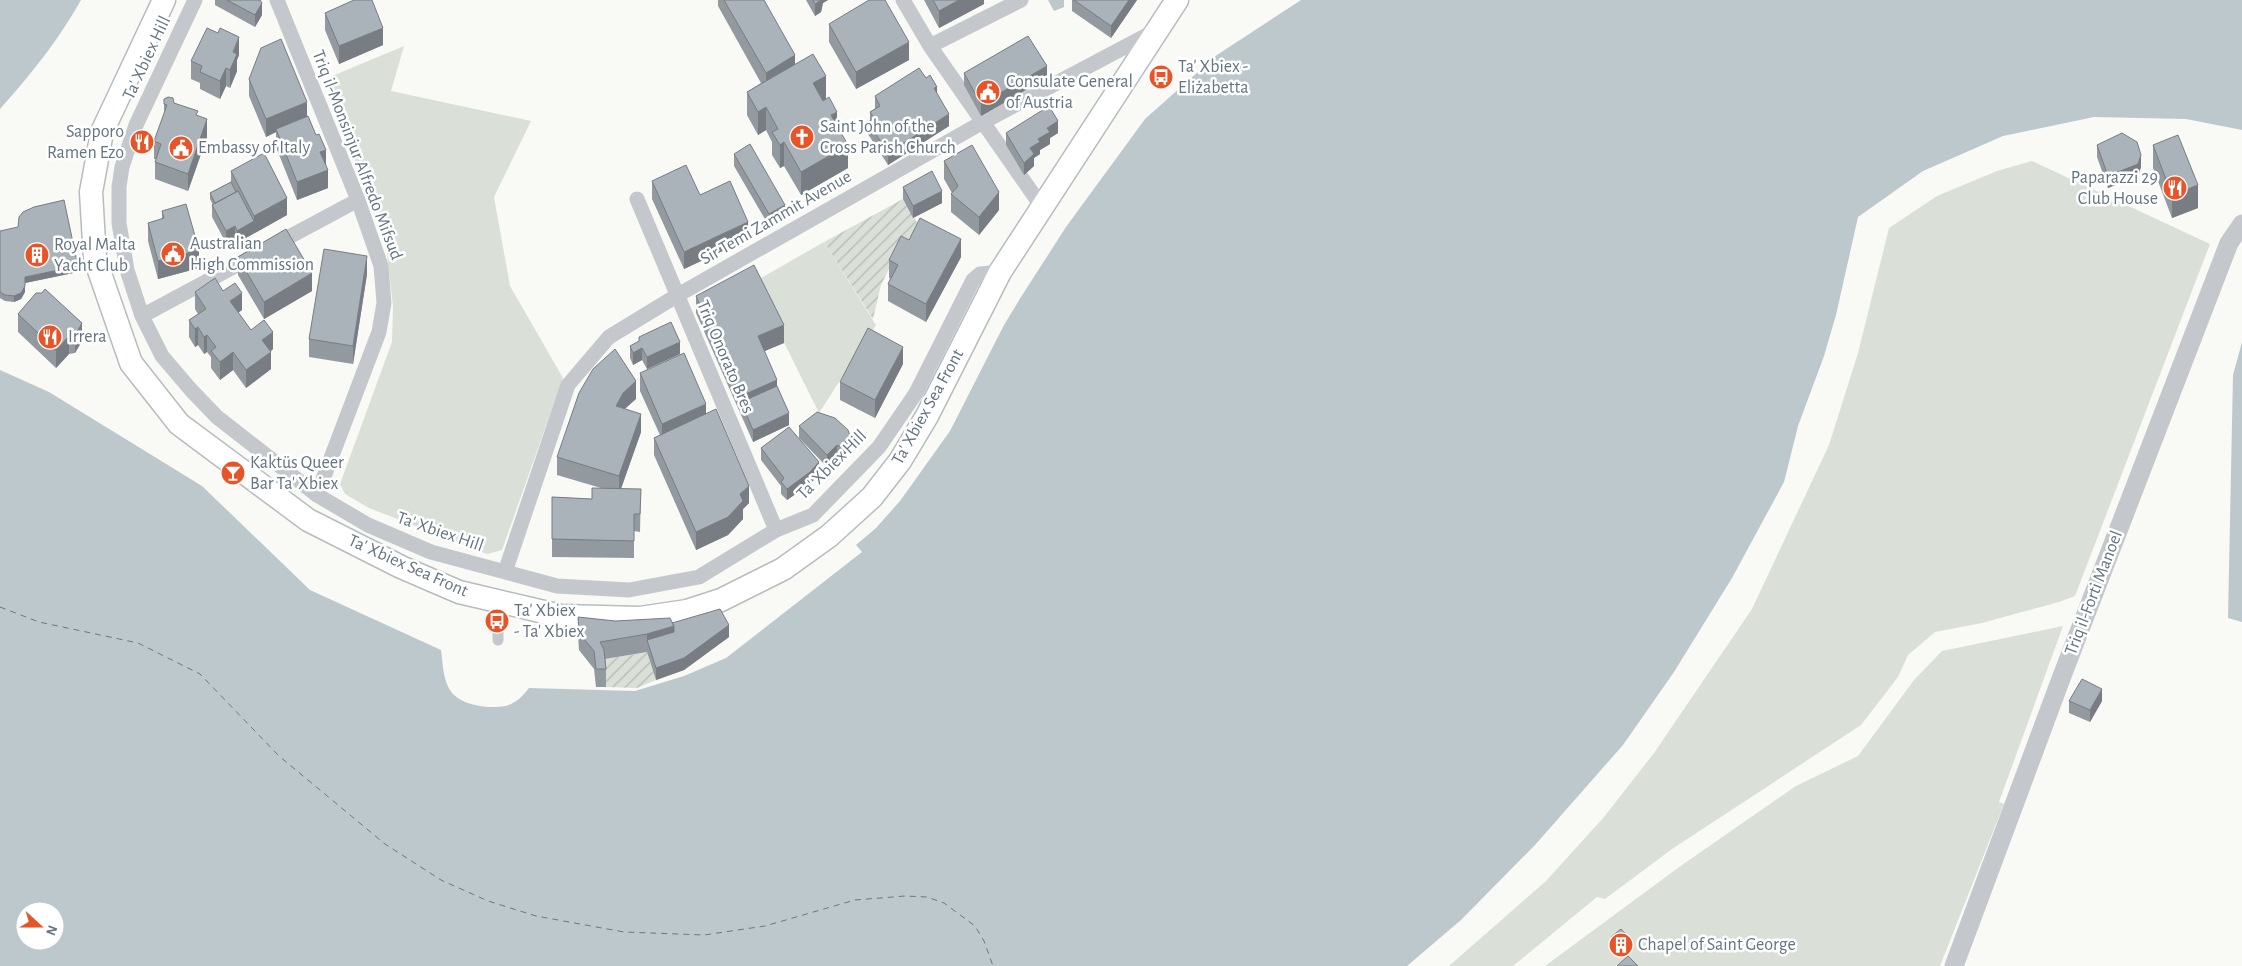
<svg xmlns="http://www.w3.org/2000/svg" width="2242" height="966" viewBox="0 0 2242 966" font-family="'Alegreya Sans',sans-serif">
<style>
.grass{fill:#dae0d7}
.garden{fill:url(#garden-furrows)}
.water{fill:#bcc8cc;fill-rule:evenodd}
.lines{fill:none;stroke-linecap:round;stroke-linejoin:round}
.ferry{stroke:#637a83;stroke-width:1;stroke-dasharray:6 5;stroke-linecap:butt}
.secondary-casing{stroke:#b6bcc0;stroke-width:25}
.pedestrian{stroke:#c4c8cc;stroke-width:11}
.minor{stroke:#c4c8cc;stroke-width:15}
.tertiary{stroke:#c4c8cc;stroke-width:19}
.secondary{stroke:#fff;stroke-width:22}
.wall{fill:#929a9f}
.shaded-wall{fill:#777d82}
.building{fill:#aab3b9;stroke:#777d82}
.labels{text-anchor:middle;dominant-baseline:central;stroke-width:5;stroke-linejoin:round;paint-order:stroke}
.street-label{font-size:18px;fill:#637482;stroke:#fff}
.poi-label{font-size:18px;fill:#637482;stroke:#fff;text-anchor:start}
</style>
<defs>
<pattern id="garden-furrows" width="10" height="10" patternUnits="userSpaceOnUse" patternTransform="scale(1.25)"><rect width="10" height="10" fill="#dae0d7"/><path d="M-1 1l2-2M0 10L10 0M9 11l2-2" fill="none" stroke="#b4bab4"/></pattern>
</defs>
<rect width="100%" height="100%" fill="#f9f9f6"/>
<!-- grass -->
<path class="grass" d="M404 46 391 91 531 121 494 197 510 286 563 378 502 550 487 554 369 508 345 494 340 484 392 342 393 306 387 254 379 226 325 79Z
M2032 161 2210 244 2075 596 2059 602 1982 623 1935 632 1908 655 1898 677 1861 725 1672 849 1605 899 1597 897 1513 966H1449L1546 881 1604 817 1654 753 1752 609 1829 445 1858 353 1889 228 1937 196 1997 171Z
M824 242 876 325 819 413 754 282Z
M2063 626 1999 802 2004 804 1940 966H1545L1682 865 1796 786 1858 756 1914 680 1942 651Z"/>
<!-- garden -->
<path class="garden" d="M903 199 919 226 908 247 901 245 881 285 873 319 824 242Z
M647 652 656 680 637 688 606 687 600 660Z"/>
<!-- water -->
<path class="water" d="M0 0H81C57 42 32 73 0 109Z
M1048 0H1064V7L1054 11Z
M1301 0H2242V130L2186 119 2094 117 2003 136 1923 171 1858 217 1836 315 1824 356 1798 426 1784 482 1732 578 1674 672 1623 745 1535 845 1461 920 1407 966H0V370L49 392 202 486 310 590 441 650C443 664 443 683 453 694 465 706 489 709 505 706 515 704 523 696 529 688L635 691 684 676 726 658 862 552 856 545 876 528 900 501 950 431 1004 325 1021 297 1066 227 1145 119 1217 55ZM25 911H55V941H25Z
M2242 342V622L2228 618 2233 375Z"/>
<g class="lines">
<!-- ferry -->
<path class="ferry" d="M0 607 39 622 138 643 200 674 279 756 385 844 441 880 488 901 536 916 624 932 704 935 765 926 855 900 905 896 927 897 944 903 975 926 984 941 993 966"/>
<defs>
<path id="secondary" d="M164 0 102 132 91 192 95 259 131 363 179 424 308 520 401 567 459 592 561 616 640 618 687 611 721 600 783 569 829 536 872 497 900 461 927 416 1000 272 1177 0"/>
</defs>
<!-- secondary casing -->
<use href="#secondary" class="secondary-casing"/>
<!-- pedestrian -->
<path class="pedestrian" d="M498 640V616L511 604"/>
<!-- minor -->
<path class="minor" d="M195 0 136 125 122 167 119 187V223L127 270 142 316 162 356 191 390 217 417 317 495 368 525 431 552 557 586 629 590 699 577 776 530 813 515 879 447 916 393 973 280 980 274 1000 272
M277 0 358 200 381 266 384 303 379 332 317 495
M903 0 930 46 1042 207
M930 46 1021 0
M637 199 776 530
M142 316 358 200
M505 572 568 385 609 337 678 295 983 122 1155 31"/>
<!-- tertiary -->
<path class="tertiary" d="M1954 966 2062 676 2229 243 2242 224"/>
<!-- secondary -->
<use href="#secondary" class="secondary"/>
</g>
<!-- wall -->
<path class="wall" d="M215 0H260L262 15 255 27 215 5Z
M718 0H764L795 64 826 99 837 125 848 168 801 195 784 166 780 168 772 155V142L766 130 758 135 747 115V92L761 83 718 6Z
M806 0H828L823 3 821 12 815 16Z
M924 0H984V4L939 28Z
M1072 0H1137L1111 38 1072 11Z
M325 13 383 45 339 64 325 30Z
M829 24 909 60 856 89 829 42Z
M239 55 237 60V71L230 88 226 86 220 99 200 89V83L191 79V61Z
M964 73 1047 78 981 116 964 85Z
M249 79 307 117 326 166 328 188 297 200 276 147V132L266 137 249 96Z
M937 94 949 126 888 165 868 134V122L870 120V112L875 109V96Z
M164 99 174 103 198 116 207 137 188 191 155 179V162L156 159H154V141L164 114Z
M1006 133H1058L1050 138V144L1040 150V154L1034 158V166L1024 175 1006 145Z
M2097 145 2141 167 2138 176 2108 188 2097 157Z
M2153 145 2198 208 2172 218 2153 168Z
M734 154 785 217 769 226 734 166Z
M944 161 999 210 979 235 951 212V194L952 193 944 179Z
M231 171 287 215 237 243 235 238 226 243 212 217V205H213L210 199V193L231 182Z
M652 181 700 195 748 239 684 269 652 199Z
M903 187 942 203 913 218 903 199Z
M162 211 199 268 158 279 148 241V223L162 219Z
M0 231 78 272 25 283V292L21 299 14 302 5 301 0 298Z
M909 240 961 257 926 322 888 301V284L890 278H889V260Z
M238 257 312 291 264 319 238 275Z
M367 274 353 364 309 357V339Z
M223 291 242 310 238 313 251 330 273 349 271 351V369L246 388 233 370 220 380 211 368V357L207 352 204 354 198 345 195 347 189 337V320L198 314 195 309V292Z
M36 293 82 341 75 353 69 354 56 368 18 332V314Z
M696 296 784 343 764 351 789 425 753 442 696 313Z
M639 337 680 354 647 369 642 360 633 365 630 358V346L639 342Z
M903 364 875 418 840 400V382Z
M640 373 706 413 749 503 743 509V519L728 535 696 550 654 455V438L660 435 640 391Z
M636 399 625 409 641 432 621 489H641L640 532 634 531V558L552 557V497L592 499 601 488 557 475V457Z
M799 426 850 448 841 459 837 457 827 467 799 438Z
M761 448 819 474 810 484 787 500 781 494V486L761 460Z
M578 617 615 621 672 623 729 637 684 670 656 680 647 652 605 659 606 669V687H596L594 669 579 650 578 635Z
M2069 701H2102L2090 722 2069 713Z
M1611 937 1632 947 1622 955 1611 943Z"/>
<!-- shaded-wall -->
<path class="shaded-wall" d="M821 0H828L823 3 821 12 815 16V4Z
M959 0H984V4L939 28V11Z
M1129 0H1137L1111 38V26Z
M262 3V15L255 27V15Z
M383 28V45L339 64V46Z
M239 37V55L237 60V71L230 88V70L233 52Z
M909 42V60L856 89V72Z
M795 55V73L766 91V73Z
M1047 66V78L981 116V104Z
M226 68V86L220 99V81Z
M826 76V99L813 106V83Z
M937 87V98L934 88Z
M307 102V120L276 129V132L266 137V119Z
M766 107V130L758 135V112Z
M837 112V135L831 115Z
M949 114V126L888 165V153Z
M207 119V137L188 191V174Z
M1058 121V133L1050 138V144L1040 150V154L1034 158V166L1024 175V163L1030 148 1038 139 1047 128Z
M784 142V166L780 168V145Z
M848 145V168L801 195V172Z
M326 150V168L320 152Z
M2141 155V167L2138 176 2108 188V176Z
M328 170V188L297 200V182Z
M2198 185V208L2172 218V195Z
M942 191V203L913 218V206Z
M999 192V210L979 235V217Z
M287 198V215L237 243V231L254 221V216Z
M785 205V217L769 226V214Z
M748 222V239L684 269V252Z
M235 226V238L226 243V231Z
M961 239V257L926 322V304Z
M199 250V268L158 279V261Z
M367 256V274L353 364V346Z
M78 266V272L25 283V277Z
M312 273V291L264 319V302Z
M25 286V292L21 299 14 302V296Z
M242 293V310L230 318V301Z
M82 323V341L75 353V335Z
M784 325V343L758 354V336Z
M198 327V345L195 347V329Z
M273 332V349L262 358V340Z
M207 335V352L204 354V337Z
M69 336V354L56 368V350Z
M680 342V354L647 369V357Z
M903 347V364L875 418V400Z
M642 348V360L633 365V353Z
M233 352V370L220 380V362Z
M271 352V369L246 388V370Z
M777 380V398L741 402V396Z
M636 381V399L623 410 616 406 623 393Z
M706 404V422L662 441V424Z
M789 413V425L753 442V430Z
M641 414V432L619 494V476Z
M850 436V448L841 459V447Z
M837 445V457L827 467V455Z
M819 462V474L810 484 787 500V489Z
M749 486V503L743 509V519L728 535 696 550V532Z
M729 625V637L684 670 656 680V668Z
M674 626V644L647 640V634Z
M2102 689V701L2090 722V710Z
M1632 941V947L1622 955V949Z"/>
<!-- building -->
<path class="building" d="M227 0H260L262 3 255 15Z
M354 0H372L383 28 339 46 325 13Z
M724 0H764L795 55 766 73Z
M813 0H821L815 4Z
M869 0H885L909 42 856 72 829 24Z
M933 0H959L939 11Z
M1074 0H1129L1111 26Z
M207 28 218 33 220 28 239 37 233 52 237 54 230 70 226 68 220 81 200 72 202 66 191 61Z
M1028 36 1047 66 981 104 964 73Z
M281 39 307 102 266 119 249 79 261 48Z
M813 54 826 76 813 83 823 101 829 97 837 112 831 115 848 145 801 172 784 142 780 145 772 132 778 129 766 107 758 112 747 92Z
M919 68 926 78 930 75 937 87 934 88 949 114 888 153 868 122 874 118 870 112 880 106 875 96Z
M168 97 173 98 174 103 198 111 196 115 207 119 188 174 155 162 161 144 154 141 167 105 164 104V99Z
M1049 106 1058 121 1047 128 1050 132 1038 139 1040 142 1030 148 1034 154 1024 163 1006 133Z
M308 116 316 135 319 134 326 150 320 152 328 170 297 182 276 129Z
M2122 133 2137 142 2141 155 2138 164 2108 176 2097 145Z
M2178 135 2198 185 2172 195 2153 145Z
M750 144 785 205 769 214 734 154Z
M972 145 999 192 979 217 951 194 958 186 944 161Z
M264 153 287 198 254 216 231 171Z
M686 165 700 195 730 181 748 222 684 252 652 181Z
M932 171 942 191 913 206 903 187Z
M231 182 236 192 215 203 210 193Z
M238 191 254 221 237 231 235 226 226 231 212 205Z
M64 200 78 266 25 277V286L21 293 14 296 5 295 0 292V231L18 227 19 217 23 212 34 207Z
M186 204 199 250 158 261 148 223 164 218 162 211Z
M920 218 961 239 926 304 888 284 898 265 889 260 901 236 909 240Z
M286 229 312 273 264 302 238 257Z
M324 249 367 256 353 346 309 339Z
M754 265 784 325 758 336 777 380 741 396 696 296Z
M215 278 223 291 235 283 242 293 230 301 251 330 264 320 273 332 262 340 271 352 246 370 233 352 220 362 211 351 216 347 207 335 204 337 198 327 195 329 189 320 206 309 195 292Z
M45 289 82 323 75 335 69 336 56 350 18 314 36 293H42Z
M671 322 680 342 647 357 642 348 633 353 630 346 639 341V337Z
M868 328 903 347 875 400 840 382Z
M615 349 636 381 623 393 616 406 641 414 619 476 557 457 579 393 593 369Z
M684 353 706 404 662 424 640 373Z
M777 386 789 413 753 430 741 402Z
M716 409 749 486 740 494 743 501 728 517 696 532 654 438Z
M817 412 835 418 848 430 850 436 841 447 837 445 827 455 799 426Z
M789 427 819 462 810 472 787 489 781 482 784 478 761 448Z
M592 488 641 489 640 514H634V541L552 539V497L592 499Z
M720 609 729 625 684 658 656 668 647 640 674 632V626L672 623Z
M578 617 615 621 670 618 674 626 647 634 600 642 604 650 606 669H596L594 651 579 633Z
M2082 679 2102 689 2090 710 2069 701Z
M1621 929 1632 941 1622 949 1611 937Z
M1628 956 1638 966H1618V965Z"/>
<!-- icons -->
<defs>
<symbol id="bus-disc" viewBox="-11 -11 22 22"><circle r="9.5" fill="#e75428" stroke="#fff"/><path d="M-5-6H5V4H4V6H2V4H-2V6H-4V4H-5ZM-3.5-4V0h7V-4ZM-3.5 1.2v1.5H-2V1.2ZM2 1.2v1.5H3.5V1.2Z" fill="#fff"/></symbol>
<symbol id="civic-disc" viewBox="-11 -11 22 22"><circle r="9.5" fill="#e75428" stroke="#fff"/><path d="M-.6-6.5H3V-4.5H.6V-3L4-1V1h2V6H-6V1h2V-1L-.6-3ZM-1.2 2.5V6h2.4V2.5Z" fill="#fff"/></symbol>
<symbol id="church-disc" viewBox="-11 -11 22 22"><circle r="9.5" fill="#e75428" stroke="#fff"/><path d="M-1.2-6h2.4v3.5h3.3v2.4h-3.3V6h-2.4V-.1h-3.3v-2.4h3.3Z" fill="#fff"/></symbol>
<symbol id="restaurant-disc" viewBox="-11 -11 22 22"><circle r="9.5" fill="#e75428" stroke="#fff"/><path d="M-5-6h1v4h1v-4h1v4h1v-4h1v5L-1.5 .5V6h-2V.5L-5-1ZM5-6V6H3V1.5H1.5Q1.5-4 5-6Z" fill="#fff"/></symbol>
<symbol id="building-disc" viewBox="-11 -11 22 22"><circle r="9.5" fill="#e75428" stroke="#fff"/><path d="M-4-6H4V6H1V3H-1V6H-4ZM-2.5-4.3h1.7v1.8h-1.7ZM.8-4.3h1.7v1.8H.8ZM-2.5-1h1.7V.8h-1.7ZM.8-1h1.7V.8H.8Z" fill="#fff"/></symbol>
<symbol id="bar-disc" viewBox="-11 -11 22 22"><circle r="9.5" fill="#e75428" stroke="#fff"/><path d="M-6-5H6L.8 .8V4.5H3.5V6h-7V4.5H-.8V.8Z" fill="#fff"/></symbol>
</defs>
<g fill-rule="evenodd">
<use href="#bus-disc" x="1147" y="63" width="28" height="28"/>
<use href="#civic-disc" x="974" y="78" width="28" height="28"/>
<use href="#church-disc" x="788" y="123" width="28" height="28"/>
<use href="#restaurant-disc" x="128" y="128" width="28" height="28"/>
<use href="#civic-disc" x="167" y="134" width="28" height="28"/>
<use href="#restaurant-disc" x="2161" y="174" width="28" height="28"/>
<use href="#civic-disc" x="159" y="240" width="28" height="28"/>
<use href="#building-disc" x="23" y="241" width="28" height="28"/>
<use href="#restaurant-disc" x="36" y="323" width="28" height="28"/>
<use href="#bar-disc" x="219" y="459" width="28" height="28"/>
<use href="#bus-disc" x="483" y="607" width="28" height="28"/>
<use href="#building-disc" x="1607" y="931" width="28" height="28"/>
</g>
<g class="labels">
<!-- street labels -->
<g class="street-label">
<text transform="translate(147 58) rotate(-65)">Ta' Xbiex Hill</text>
<text transform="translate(357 155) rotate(69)">Triq il-Monsinjur Alfredo Mifsud</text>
<text transform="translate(776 218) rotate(-30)">Sir Temi Zammit Avenue</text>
<text transform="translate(725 357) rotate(67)">Triq Onorato Bres</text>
<text transform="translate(928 407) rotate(-61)">Ta' Xbiex Sea Front</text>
<text transform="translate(832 465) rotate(-45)">Ta' Xbiex Hill</text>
<text transform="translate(440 532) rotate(19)">Ta' Xbiex Hill</text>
<text transform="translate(408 566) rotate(24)">Ta' Xbiex Sea Front</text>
<text transform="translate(2094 593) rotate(-69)">Triq il-Forti Manoel</text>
</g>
<!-- poi labels -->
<g class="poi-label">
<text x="1178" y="67">Ta' Xbiex -<tspan x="1178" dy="21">Eliżabetta</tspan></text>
<text x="1006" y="82">Consulate General<tspan x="1006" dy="21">of Austria</tspan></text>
<text x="820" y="127">Saint John of the<tspan x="820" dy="21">Cross Parish Church</tspan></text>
<text x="124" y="132" text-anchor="end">Sapporo<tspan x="124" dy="21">Ramen Ezo</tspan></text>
<text x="198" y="148">Embassy of Italy</text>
<text x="2158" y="178" text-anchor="end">Paparazzi 29<tspan x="2158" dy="21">Club House</tspan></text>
<text x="190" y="244">Australian<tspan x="190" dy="21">High Commission</tspan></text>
<text x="54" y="245">Royal Malta<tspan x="54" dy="21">Yacht Club</tspan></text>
<text x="68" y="337">Irrera</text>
<text x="250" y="463">Kaktüs Queer<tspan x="250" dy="21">Bar Ta' Xbiex</tspan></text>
<text x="514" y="611">Ta' Xbiex<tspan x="514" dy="21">- Ta' Xbiex</tspan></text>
<text x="1638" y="945">Chapel of Saint George</text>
</g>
</g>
<!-- north arrow -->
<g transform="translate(40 926) rotate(111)"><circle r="24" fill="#ffffff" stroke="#c1c7cd"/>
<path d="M0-4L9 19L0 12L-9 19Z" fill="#e75428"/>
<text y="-8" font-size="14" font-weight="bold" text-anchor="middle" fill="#637482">N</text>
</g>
</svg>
